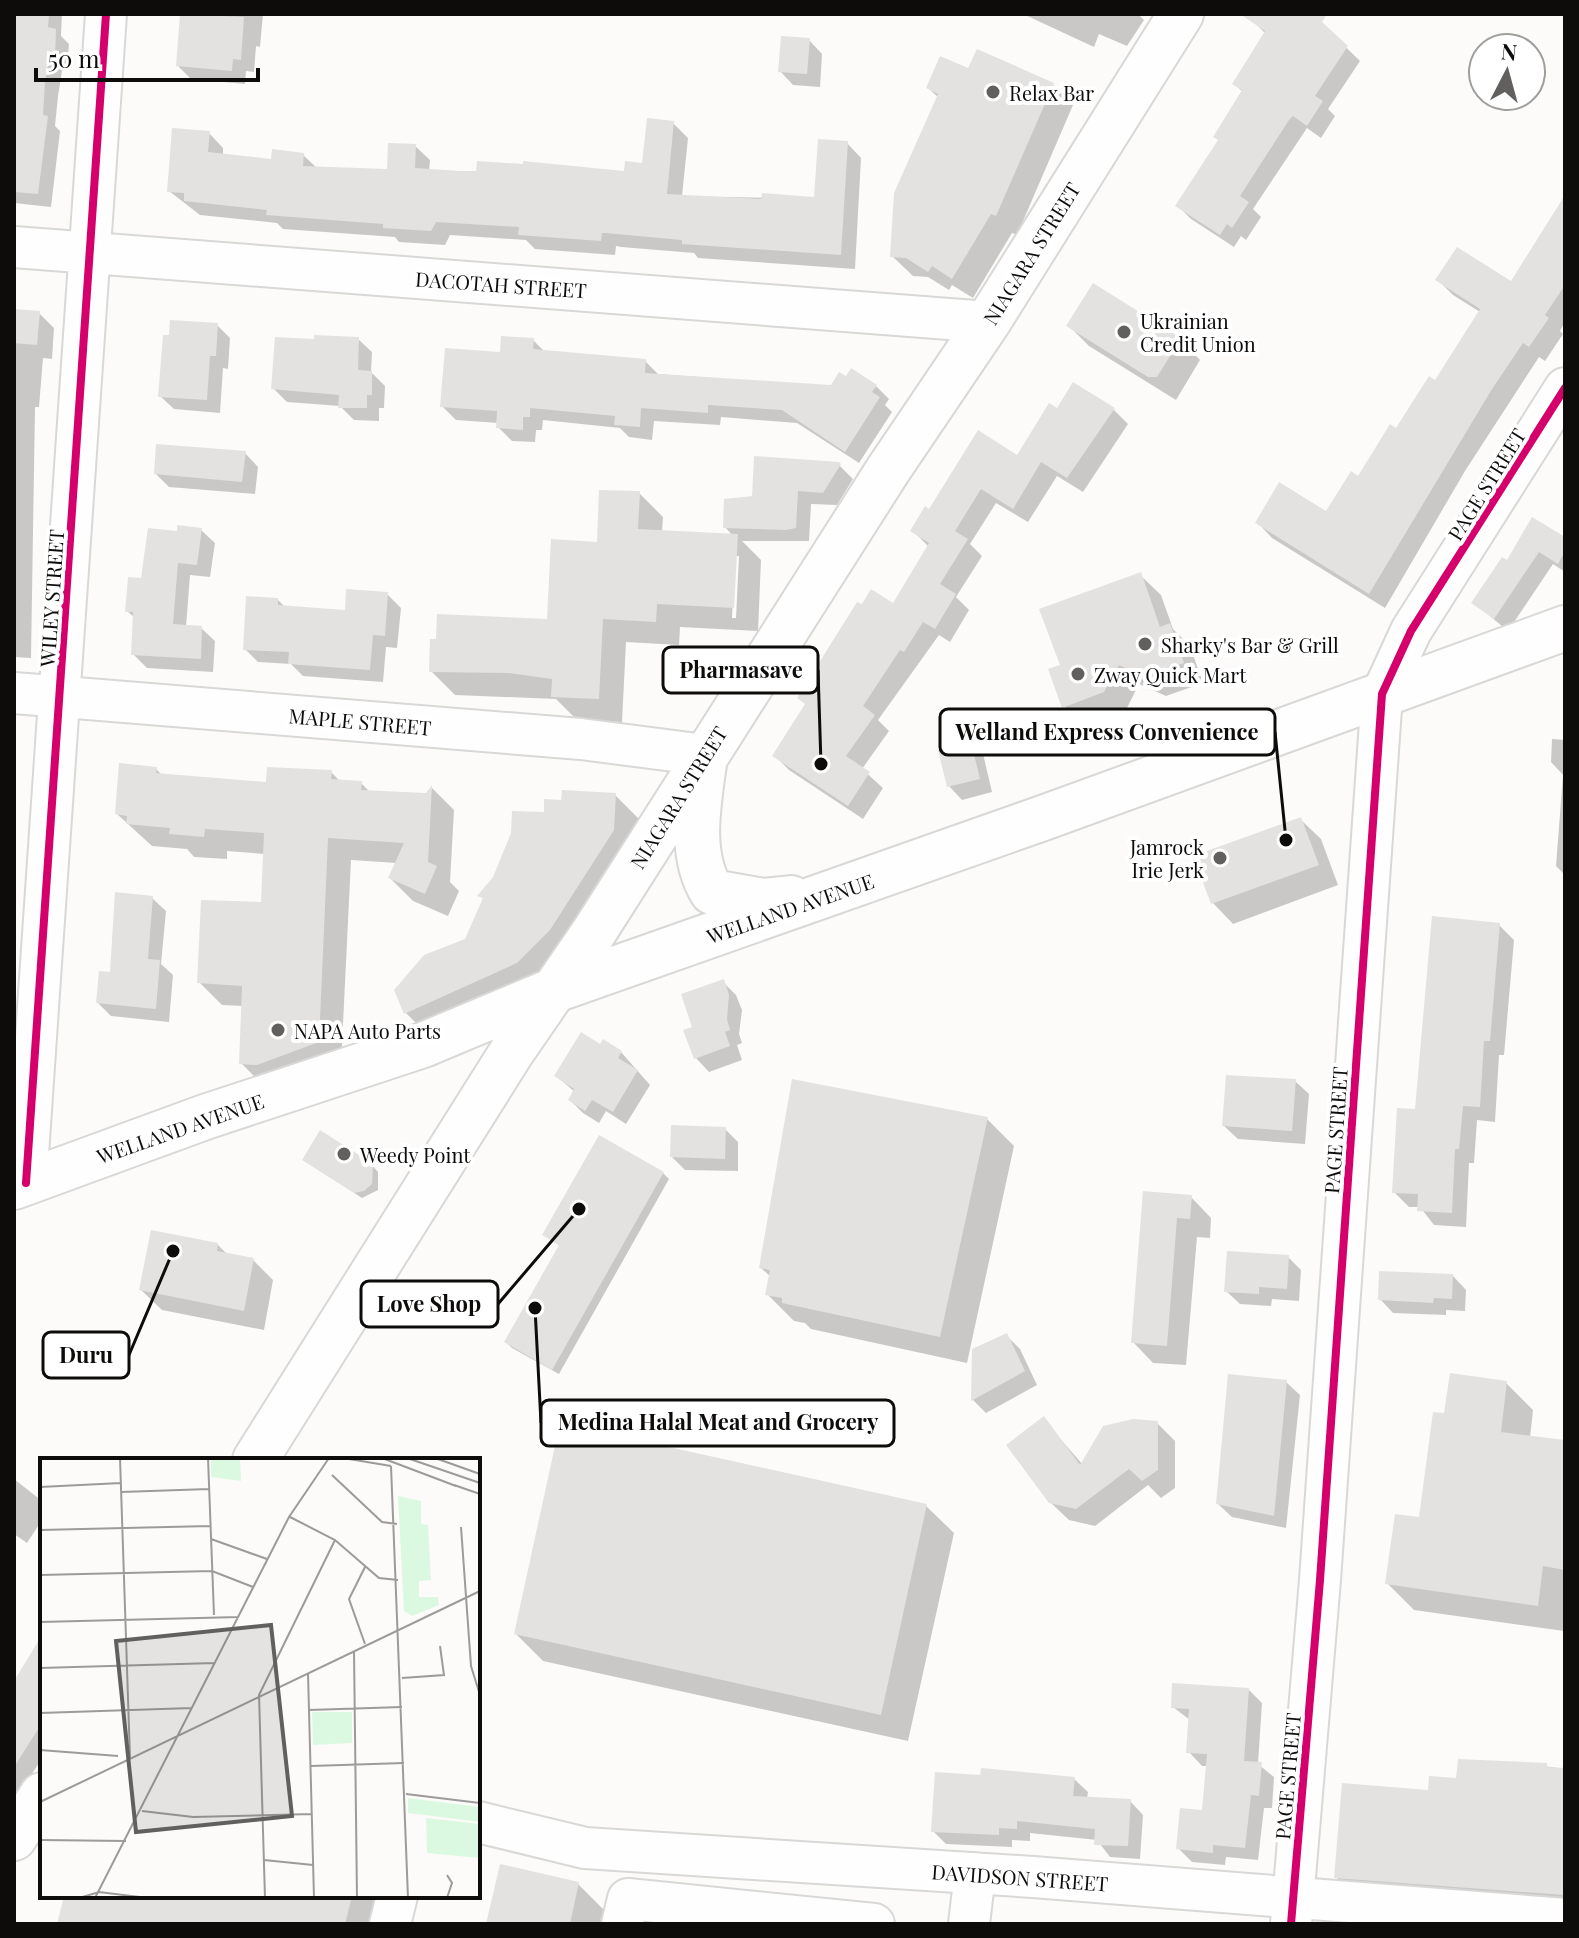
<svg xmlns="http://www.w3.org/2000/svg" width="1579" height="1938" viewBox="0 0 1579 1938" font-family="'Playfair Display',serif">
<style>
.shadow{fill:#0003;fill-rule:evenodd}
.building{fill:#e3e2e1}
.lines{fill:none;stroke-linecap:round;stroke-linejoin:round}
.minor-casing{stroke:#d8d8d7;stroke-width:44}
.major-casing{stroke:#d8d8d7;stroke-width:48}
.minor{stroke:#fffefe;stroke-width:40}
.major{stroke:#fffefe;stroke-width:44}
.cycleway-casing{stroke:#fff;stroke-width:13}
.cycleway{stroke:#d6006c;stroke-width:8}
.poi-dot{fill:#61605e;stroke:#fff;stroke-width:3}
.labels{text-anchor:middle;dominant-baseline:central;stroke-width:8;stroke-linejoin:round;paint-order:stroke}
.poi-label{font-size:20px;fill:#0d0c0b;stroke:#fff;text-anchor:start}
.street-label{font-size:20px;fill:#0d0c0b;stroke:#fff}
.inset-road{fill:none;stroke:#9c9b9a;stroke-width:2}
.view{fill:#61605e;fill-opacity:0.15;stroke:#61605e;stroke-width:4}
.inset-edge{fill:none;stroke:#0d0c0b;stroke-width:4}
.leader{fill:none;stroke:#0d0c0b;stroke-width:3}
.callout-dot{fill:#0d0c0b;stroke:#fff;stroke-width:3}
.callout{fill:#fff;stroke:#0d0c0b;stroke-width:3}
.callout-label{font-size:22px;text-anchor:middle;font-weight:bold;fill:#0d0c0b}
</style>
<rect width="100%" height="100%" fill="#fcfbf9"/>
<!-- shadow -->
<path class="shadow" d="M14 14H62L61 36 69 44 67 71H62L58 96 55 126 60 131 51 207 14 203Z
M181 14H263L260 47 256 46 254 72 246 71 245 84 191 79 178 66Z
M1023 14H1138L1144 20 1127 46 1099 34 1094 47Z
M1254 14H1312L1360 61 1328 109 1335 116 1321 138 1307 128 1253 209 1261 217 1246 240 1241 236 1234 247 1191 219 1178 206 1219 140 1243 92 1234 84 1266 34 1251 19Z
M809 40 822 54 820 87 793 85 780 71Z
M976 75 1053 85 1073 105 1017 235 1012 233 973 298 952 285 949 290 928 277 913 276 892 256 939 98 928 88Z
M673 123 688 138 682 196 816 199 847 143 861 158 855 269 698 258 694 253 621 247 616 246 615 255 535 249 526 240 450 235 445 245 399 242 395 237 283 229 277 223 200 215 169 191 209 133 223 148V155L273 161 303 155 317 168 388 171 415 146 430 160 429 171 626 173 644 165Z
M1565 200V322L1560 331 1563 334 1545 361 1539 357 1465 471 1385 608 1272 538 1257 522 1326 514 1436 383 1480 312 1453 295 1438 280 1512 284Z
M14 311 39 313 54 328 52 359 43 358 39 407H35L31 658 14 657Z
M217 325 230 338 228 369 223 368 220 413 174 409 160 396Z
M1069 326 1180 339 1200 360 1176 400 1089 346Z
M277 339H358L372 352 371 372 385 386 384 408H379V421L354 420 340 406 287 402 273 388Z
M533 340 545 352 645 361 658 374 832 387 876 386 889 399 885 405 892 412 859 463 797 423 721 417 720 425 654 421 652 440 629 437 620 428 543 420 542 430H536L535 442 512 441 498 427 499 423 456 420 442 406 502 354Z
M1114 410 1128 424 1083 492 1057 476 1028 522 996 503 970 544 982 556 956 597 969 610 950 642 939 635 878 720 889 731 862 769 883 788 863 819 789 770 774 755 893 606 929 547 912 530 930 512 1018 457 1058 411Z
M245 453 258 467 255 494 169 487 156 474Z
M756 459 840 466 853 479 837 505 811 504 809 541H742L761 560 758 631 680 627 679 645 626 642 622 722 577 720 556 699 455 695 431 671 549 622 599 544 639 493 663 517 662 532 733 536 725 527 754 498ZM735 556H739L736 618H732Z
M201 530 215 543 210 577 190 575 186 627 201 628 215 641 213 672 147 668 133 654 135 618 127 611 143 580 179 534Z
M1565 539V572L1553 564 1508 631 1474 603 1508 563Z
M1140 575 1161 595 1173 629 1190 646 1203 683 1166 696 1139 684 1125 712 1084 727 1064 706 1062 666Z
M387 594 401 608 397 648 386 647 383 682 303 676 291 664 258 662 245 649 278 600 285 607 346 613Z
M966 727 980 741 992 792 962 800 949 786Z
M1552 739 1565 740V875L1556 866 1563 775 1551 762Z
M156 769 163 776 268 784 331 772 340 781 361 783 371 793 427 796 432 788 454 810 450 882 459 891 448 916 413 901 390 878 397 863 351 860 341 1065 264 1086 241 1063 243 1006 222 1005 199 982 262 905 265 854 227 851V859L194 857 187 849 152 846 117 814Z
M615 795 642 822 577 957 432 1039 405 1012 466 940 484 900 480 895 546 814 563 803Z
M1300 819 1321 839 1338 885 1233 924 1213 903Z
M152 898 166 911 161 964 173 975 169 1022 111 1016 98 1003Z
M1499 925 1514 940 1504 1055H1499L1495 1122 1477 1120 1474 1163H1469L1466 1227 1434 1225 1420 1207H1409L1394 1192 1416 1111Z
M723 982 736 995 742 1010 739 1034 742 1043 737 1045 742 1060 709 1072 696 1058 695 1028Z
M601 1046 621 1052 650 1085 626 1124 606 1111 599 1123 583 1113 570 1100 575 1092 556 1076Z
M1295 1081 1309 1094 1305 1144 1238 1139 1224 1126Z
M987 1119 1014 1146 967 1363 811 1329 805 1323 794 1321 767 1294 771 1277 761 1268Z
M725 1129 738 1142V1171L685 1170 672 1157Z
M304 1160 372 1165 378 1172V1190L362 1198Z
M663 1173 669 1179 559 1374 512 1348 506 1342 560 1246 544 1235Z
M1145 1193 1191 1197 1211 1218 1210 1238 1197 1237 1186 1365 1153 1363 1133 1342Z
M217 1244 228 1255 253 1260 273 1280 264 1330 162 1310 141 1290Z
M1288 1257 1301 1270 1299 1301 1272 1299 1271 1306 1240 1304 1226 1291Z
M1453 1276 1466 1290 1465 1311 1446 1310V1315L1393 1313 1380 1299Z
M1006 1335 1020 1349 1037 1385 986 1413 973 1400Z
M1286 1382 1300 1395 1286 1528 1232 1517 1218 1504Z
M1506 1383 1533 1410 1530 1438 1565 1442 1564 1631 1414 1610 1387 1583 1420 1519 1446 1416Z
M1043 1419 1083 1465 1157 1423 1175 1441V1488L1161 1498 1148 1485 1095 1526 1069 1520 1050 1502Z
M14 1479 42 1501V1520L27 1543 14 1534Z
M926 1506 954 1533 908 1741 543 1661 516 1634Z
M42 1646V1758L23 1788 14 1811V1685Z
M1249 1690 1262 1703 1258 1764 1274 1777 1272 1808H1264L1258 1860 1226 1857 1225 1865 1192 1862 1178 1848 1204 1813 1208 1766H1202L1189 1752 1190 1720 1173 1707Z
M1522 1763 1565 1769V1919L1363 1904 1336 1877 1430 1792 1458 1780Z
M1074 1779 1088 1792 1087 1799 1130 1801 1143 1815 1140 1859 1110 1857 1097 1840 1030 1833V1841L1012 1840V1847L946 1844 933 1831Z
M578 1884 605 1911 602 1924H488Z
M66 1896H384L378 1924H59Z"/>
<!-- building -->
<path class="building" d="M14 14H49L48 27 56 29 55 59 49 58 45 82 43 115 48 116 38 194 14 192Z
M180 14 244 17 241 60 233 59 232 71 176 66Z
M1240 14H1327L1322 22 1348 46 1315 96 1323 101 1307 126 1293 116 1289 120 1240 196 1249 202 1232 228 1227 224 1220 235 1175 206 1218 140 1213 137 1242 90 1232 84 1265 31Z
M781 36 810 38 807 74 778 72Z
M977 49 1054 83 996 216 991 214 952 279 932 266 928 272 906 258 890 257 894 193 938 94 926 88 940 56 968 68Z
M647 118 674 121 667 194 761 199 762 193 814 197 818 139 848 141 841 255 682 244V240L605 233H602L601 241 518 235 519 227 436 222 431 231 383 228V224L266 215 267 210 184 201V193L167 192 172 128 210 131 208 152 271 159 272 149 304 153 303 166 387 169 388 143 416 144 415 168 476 172 477 161 523 164V161L624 171 625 161 642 163Z
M1565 195V285L1545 315 1549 318 1529 347 1523 343 1492 389 1369 594 1255 523 1279 482 1326 511 1351 471 1358 476 1390 424 1396 428 1429 376 1435 380 1480 309 1435 280 1457 247 1511 281Z
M1093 283 1181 338 1157 377H1148L1066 326Z
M14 309 40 311 37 345 14 343Z
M170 320 218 323 216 356H210L207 400 158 397 163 335H169Z
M314 335 359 337 358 370 372 371V395H367V408H338L339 395 271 389 275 337 314 339Z
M501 336 534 338 533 349 646 359 645 373 831 385 839 372 846 376 851 368 877 385 872 392 880 397 845 452 782 410 708 405V413L641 408 640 427 614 425 615 416 530 408V417H523V430L496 428 497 411 440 407 445 348 500 352Z
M1073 382 1115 408 1067 478 1041 462 1013 509 981 489 955 531 968 539 940 584 956 594 935 629 923 622 904 652 900 650 863 706 875 715 846 756 870 772 848 806 772 756 805 704 797 698 857 602 862 604 871 589 893 603 929 543 910 531 925 506 929 509 978 430 1017 455 1049 403 1057 408Z
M156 444 246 451 242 482 154 474Z
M754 456 839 462 841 464 823 493 798 491 796 528 786 530 723 528 724 499 752 496Z
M599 490 640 491 638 529 738 534 734 608 657 604 656 622 603 619 599 699 551 697 552 679 509 673 429 672 430 639H436L437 614 547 619 551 539 597 542Z
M1532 517 1565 537V551L1558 564 1539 552 1494 619 1471 603 1502 557 1507 560Z
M177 525 202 528 197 565 178 563 173 624 202 626 201 659 131 655 133 612H125L128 577 141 578 148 528 177 531Z
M1141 572 1160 627 1170 623 1184 663 1144 677 1119 665 1104 692 1062 708 1048 669 1060 665 1039 609Z
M346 589 388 592 385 636 373 635 370 670 288 664 289 652 243 650 246 596 278 598V605L345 610Z
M967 725 980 779 947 787 938 750 943 748 939 732Z
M119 763 157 767 156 773 266 782 267 767 332 770 331 779 362 781 361 790 426 793 432 785 428 862 437 866 425 894 388 878 404 843 328 838 319 1042 257 1065 239 1064 242 986 197 983 201 900 261 902 264 833 205 829 204 837 169 834 170 828 126 824 127 816 115 814Z
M562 790 616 793 614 830 550 930 517 963 404 1014 394 990 424 955 465 939 483 898 477 896 493 877 511 833 512 811 544 812V799L561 800Z
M1301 817 1319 865 1211 904 1193 856Z
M115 892 153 896 148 959 160 960 156 1009 96 1003 99 971 110 972Z
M1432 916 1500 923 1490 1041H1484L1480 1107 1463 1106 1459 1149H1455L1452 1213 1417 1211 1418 1194 1392 1193 1397 1108 1415 1109Z
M724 979 729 995 727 1019 730 1030 725 1032 730 1046 694 1059 683 1030 692 1027 681 994Z
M581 1032 600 1044 603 1039 622 1051 618 1058 638 1070 613 1112 592 1100 585 1111 568 1100 574 1089 554 1076Z
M1226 1075 1296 1079 1292 1131 1222 1126Z
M792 1079 988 1117 940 1337 782 1303V1298L765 1295 770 1270 759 1268Z
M671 1125 726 1127 725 1159 670 1157Z
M320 1130 373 1164 372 1184 364 1191 354 1193 302 1160Z
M599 1135 664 1172 552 1370 504 1342 559 1245 542 1235Z
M1143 1191 1192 1195 1190 1219 1177 1218 1167 1346 1131 1343Z
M151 1230 218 1243 217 1251 254 1258 244 1311 139 1290Z
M1227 1251 1289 1255 1287 1289 1259 1287V1294L1224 1292Z
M1379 1271 1453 1274 1452 1299 1434 1298 1433 1303 1378 1300Z
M1007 1333 1025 1371 971 1401 972 1349Z
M1450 1373 1507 1381 1501 1432 1565 1440V1570L1543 1566 1538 1606 1385 1584 1395 1514 1419 1517 1433 1412 1444 1413Z
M1228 1374 1287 1380 1274 1516 1216 1504Z
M1044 1416 1080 1465 1103 1426 1133 1419 1158 1421V1470L1142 1481 1129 1469 1076 1509 1049 1503 1006 1445Z
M560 1423 927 1504 881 1715 514 1634Z
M42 1635V1723L14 1767V1681Z
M1172 1683 1249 1688 1244 1761 1262 1762 1259 1796 1251 1795 1245 1848 1213 1845V1853L1176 1849 1180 1808 1202 1810 1207 1754 1186 1753 1189 1709 1171 1708Z
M1458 1759 1547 1763V1767L1565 1768V1895L1334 1878 1342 1783 1428 1790 1429 1776 1456 1778Z
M981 1768 1075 1777 1073 1796 1131 1799 1128 1846 1094 1845 1095 1829 1017 1821V1829L999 1828V1835L931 1832 935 1772 980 1775Z
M500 1864 579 1882 570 1924H486Z
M64 1896H352L345 1924H57Z"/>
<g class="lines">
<defs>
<path id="minor" d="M14 247 988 322
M14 693 581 739 705 755
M26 1183 106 14
M478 1822 585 1848 1033 1877 1565 1919
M390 1924 397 1896
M622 1924 628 1899 874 1924
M969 1924 975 1873
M1291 1924 1320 1580 1382 694 1411 631 1565 388"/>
<path id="major" d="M704 764C698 806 689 855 712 892L763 901 791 898
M14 1187 205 1117 423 1045 552 991 1043 818 1565 628
M255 1460 511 1053 594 932 888 470 988 322 1181 14
M14 1838 42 1795"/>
</defs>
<!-- minor casing -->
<use href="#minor" class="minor-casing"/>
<!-- major casing -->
<use href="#major" class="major-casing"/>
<!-- minor -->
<use href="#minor" class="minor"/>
<!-- major -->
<use href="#major" class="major"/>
<defs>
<path id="cycleway" d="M26 1183 106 14
M1291 1924 1320 1580 1382 694 1411 631 1565 388"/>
</defs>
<!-- cycleway casing -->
<use href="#cycleway" class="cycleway-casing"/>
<!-- cycleway -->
<use href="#cycleway" class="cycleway"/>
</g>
<!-- markers -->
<g class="poi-dot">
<circle cx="993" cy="92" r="8"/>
<circle cx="1124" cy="332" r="8"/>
<circle cx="1145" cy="644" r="8"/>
<circle cx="1078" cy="674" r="8"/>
<circle cx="1220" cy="858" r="8"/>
<circle cx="278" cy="1030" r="8"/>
<circle cx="344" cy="1154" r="8"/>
</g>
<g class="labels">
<!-- poi labels -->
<g class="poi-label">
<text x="1009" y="92">Relax Bar</text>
<text x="1140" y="320">Ukrainian<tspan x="1140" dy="23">Credit Union</tspan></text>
<text x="1161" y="644">Sharky's Bar &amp; Grill</text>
<text x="1094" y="674">Zway Quick Mart</text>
<text x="1204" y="846" text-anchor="end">Jamrock<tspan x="1204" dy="23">Irie Jerk</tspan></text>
<text x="294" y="1030">NAPA Auto Parts</text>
<text x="360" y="1154">Weedy Point</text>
</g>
<!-- street labels -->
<g class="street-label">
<text transform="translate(1031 253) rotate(-58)">NIAGARA STREET</text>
<text transform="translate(501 284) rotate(4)">DACOTAH STREET</text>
<text transform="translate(1486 484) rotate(-58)">PAGE STREET</text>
<text transform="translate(51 598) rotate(-86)">WILEY STREET</text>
<text transform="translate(360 721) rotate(5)">MAPLE STREET</text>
<text transform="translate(678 797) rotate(-58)">NIAGARA STREET</text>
<text transform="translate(790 908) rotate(-19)">WELLAND AVENUE</text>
<text transform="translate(180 1128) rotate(-19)">WELLAND AVENUE</text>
<text transform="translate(1335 1130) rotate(-86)">PAGE STREET</text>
<text transform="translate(1287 1776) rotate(-85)">PAGE STREET</text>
<text transform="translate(1020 1877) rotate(4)">DAVIDSON STREET</text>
</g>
</g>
<!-- overview -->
<g transform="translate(40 1458)">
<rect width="440" height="440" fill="#fcfbf9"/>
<path d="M171 0H200L201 23 171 19ZM358 38 381 43V66L388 67 391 122 379 123V139H398L399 147 372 158 364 153ZM272 254H312V285L273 287ZM368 340 440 349V364L368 355ZM386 360 440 366V400L387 395Z" fill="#dbf9e0"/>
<path class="inset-road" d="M80 0 90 300M168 0 174 157M303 0 351 8M342 0 416 28M367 0 440 25M395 0 440 16M351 8 368 440M292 17 342 64 357 66M414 27 440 36M0 29 81 25M81 34 169 31M250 59 295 82 339 120 358 122M421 69 431 208 440 237M0 72 170 68M171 81 227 101M325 109 309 141 325 186M0 117 172 113 213 129M0 164 199 159M314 193 317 440M0 210 175 205M268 215 274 440M362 220 404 217 400 188M269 252 362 249M0 255 152 250M0 292 78 298M271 308 364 305M366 336 440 345M0 344 440 133M102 353 153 359 272 356M0 382 86 383M224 402 273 407M407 417 412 425 407 440M39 440 59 434 108 440M55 440 249 59 289 0M225 440 219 237 295 82"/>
<path class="view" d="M231 167 252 358 96 374 76 183Z"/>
<rect width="440" height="440" class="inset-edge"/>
</g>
<!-- callouts -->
<path class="leader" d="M821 764L818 670M1286 840L1275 732M579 1209L498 1304M173 1251L129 1355M535 1308L541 1423"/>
<g class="callout-dot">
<circle cx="821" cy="764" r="8"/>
<circle cx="1286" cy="840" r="8"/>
<circle cx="579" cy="1209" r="8"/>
<circle cx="173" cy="1251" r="8"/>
<circle cx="535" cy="1308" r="8"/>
</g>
<g class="callout">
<rect x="663" y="647" width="155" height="46" rx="8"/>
<rect x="940" y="709" width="335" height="46" rx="8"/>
<rect x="361" y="1281" width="137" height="46" rx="8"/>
<rect x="43" y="1332" width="86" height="46" rx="8"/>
<rect x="541" y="1400" width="353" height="46" rx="8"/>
</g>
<g class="callout-label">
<text x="741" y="678">Pharmasave</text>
<text x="1107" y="740">Welland Express Convenience</text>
<text x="429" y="1312">Love Shop</text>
<text x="86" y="1363">Duru</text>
<text x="718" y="1430">Medina Halal Meat and Grocery</text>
</g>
<!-- border -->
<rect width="1579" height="1938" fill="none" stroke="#0d0c0b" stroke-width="32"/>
<!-- north arrow -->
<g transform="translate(1507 72) rotate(6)"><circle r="38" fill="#ffffff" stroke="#9e9e9d" stroke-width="2"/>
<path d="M0-6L14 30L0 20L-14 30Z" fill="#61605e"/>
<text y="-12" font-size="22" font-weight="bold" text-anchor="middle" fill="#0d0c0b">N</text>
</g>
<!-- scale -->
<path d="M36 68v12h222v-12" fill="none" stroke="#0d0c0b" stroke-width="4"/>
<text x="48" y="68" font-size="24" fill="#0d0c0b" stroke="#ffffff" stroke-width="6" paint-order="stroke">50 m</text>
</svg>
